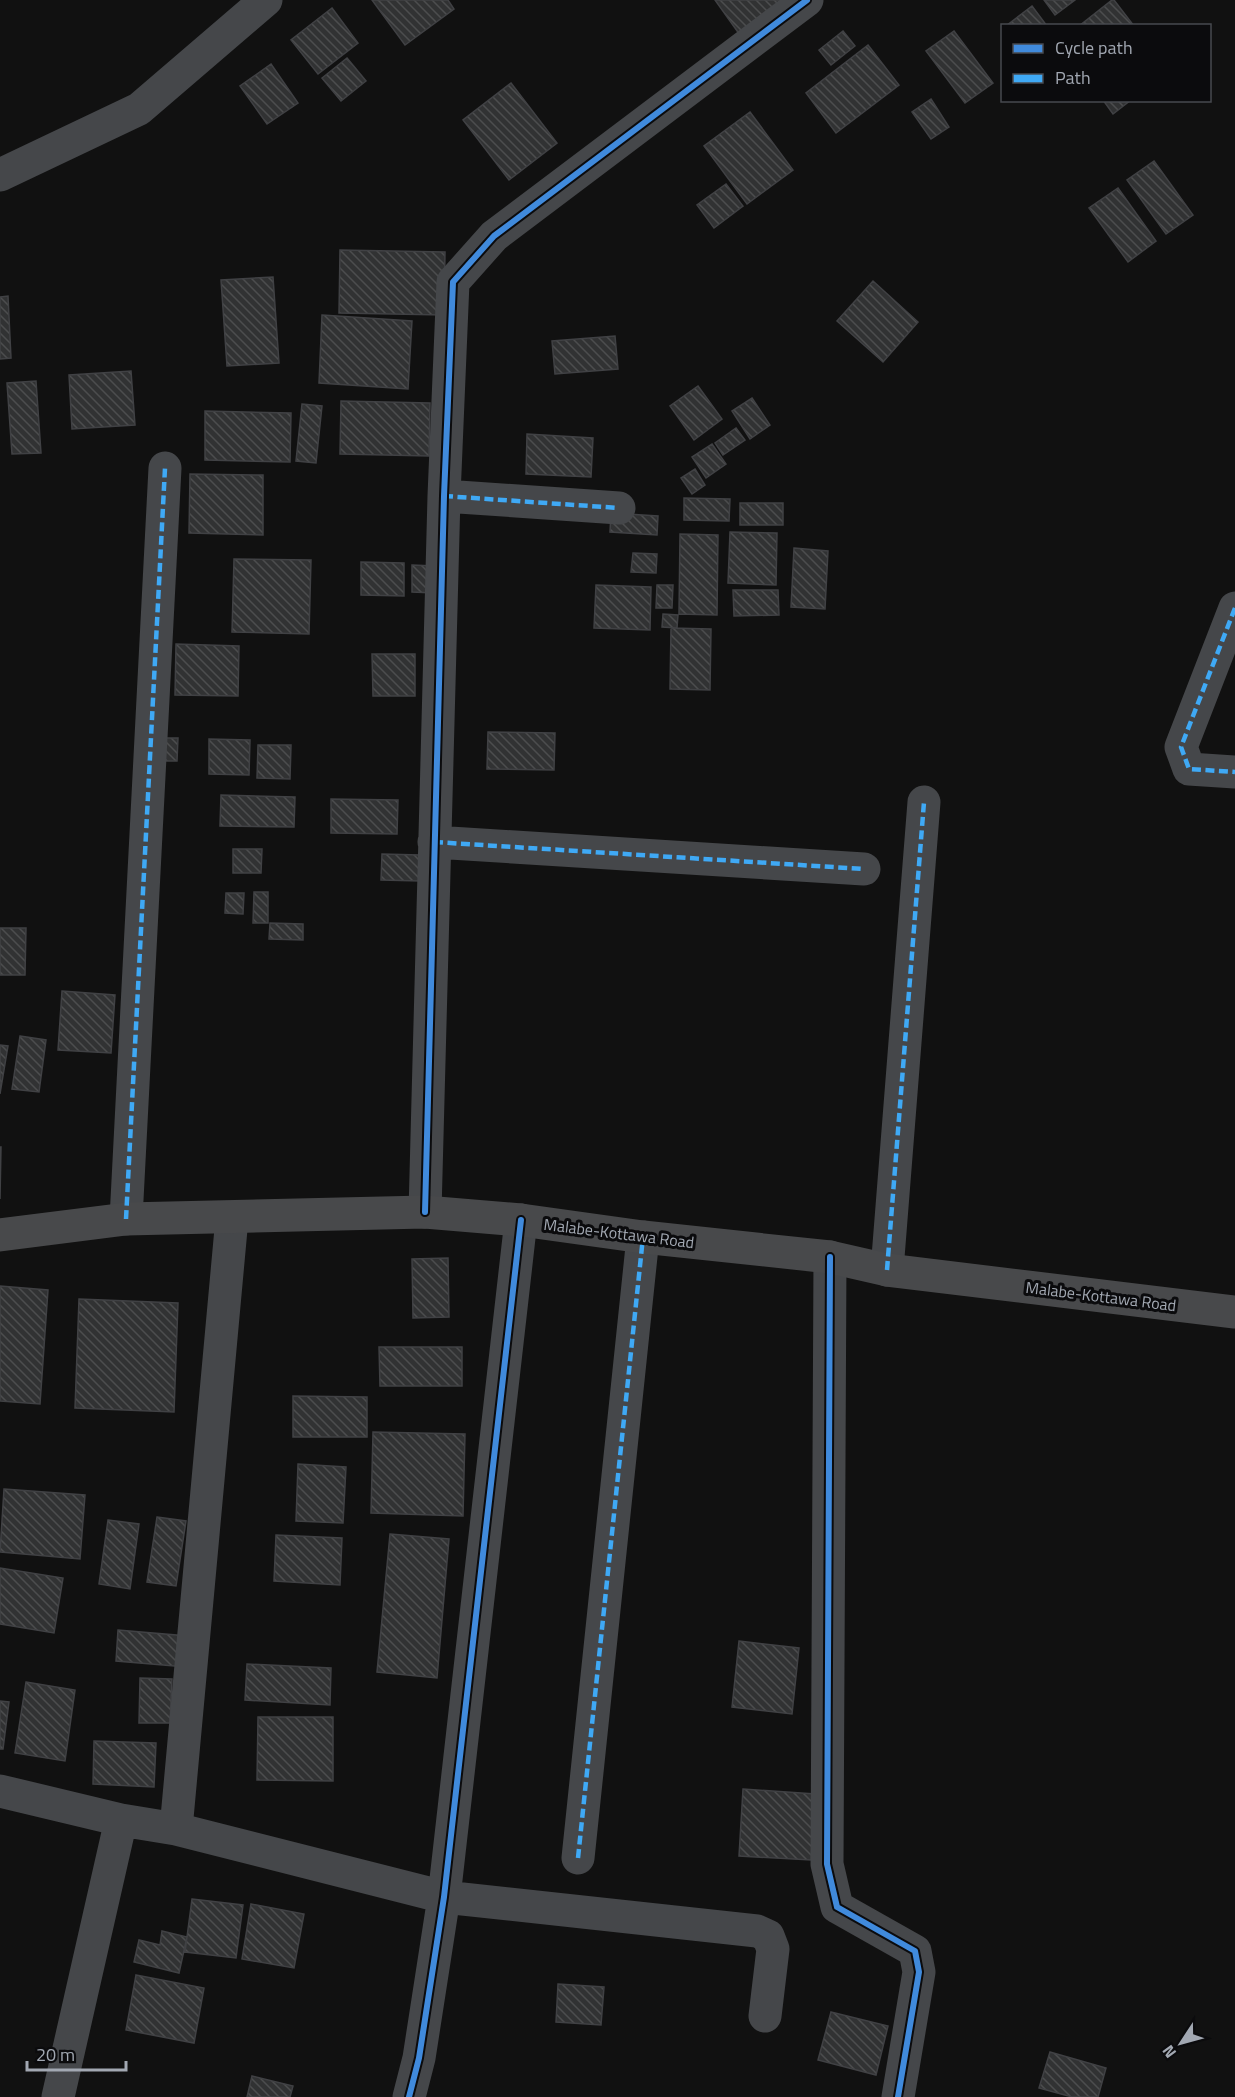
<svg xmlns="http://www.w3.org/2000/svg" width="1235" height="2097" viewBox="0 0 1235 2097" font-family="'Titillium Web',sans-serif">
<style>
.building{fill:url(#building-back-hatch);stroke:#404144;stroke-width:1.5}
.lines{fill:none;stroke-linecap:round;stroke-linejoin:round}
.minor{stroke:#45474a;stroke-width:33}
.major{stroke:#48494b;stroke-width:33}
.quiet{stroke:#3fa9f5;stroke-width:4.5;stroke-dasharray:9 4.5;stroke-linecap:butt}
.cycleway-casing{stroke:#0b0b0d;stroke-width:10}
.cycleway{stroke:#408adc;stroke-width:6}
.labels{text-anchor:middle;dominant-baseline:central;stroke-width:6;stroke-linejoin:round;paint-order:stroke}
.street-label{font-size:16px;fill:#a2a8b2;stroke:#0b0b0d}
</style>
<defs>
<pattern id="building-back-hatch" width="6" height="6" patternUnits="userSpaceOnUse" patternTransform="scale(1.5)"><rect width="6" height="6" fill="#313233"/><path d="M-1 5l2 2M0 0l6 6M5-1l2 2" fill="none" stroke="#4c4d4e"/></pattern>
</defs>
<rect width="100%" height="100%" fill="#111"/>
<!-- building -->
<path class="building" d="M372 0H448L454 9 405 45Z
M715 0H785L745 42Z
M1044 0H1075L1055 15Z
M1112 0H1114L1134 26H1079Z
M1032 6 1047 26H1006Z
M332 8 358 43 318 74 291 40Z
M843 31 855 46 831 65 819 50Z
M954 31 993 83 965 103 926 51Z
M868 45 899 85 836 133 806 93Z
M347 58 366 81 341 101 322 78Z
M271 64 298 103 267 124 240 86Z
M511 83 557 143 509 180 463 120Z
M931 99 949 127 931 139 912 112Z
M1103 100H1131L1113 114Z
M750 112 793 170 747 204 704 146Z
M1154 161 1193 215 1166 234 1127 180Z
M726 184 743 206 714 228 697 205Z
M1118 188 1156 241 1128 262 1089 208Z
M340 250 445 252 444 315 339 313Z
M273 277 279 363 227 366 221 280Z
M873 281 918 322 883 362 837 321Z
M8 296 11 358 0 359V297Z
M322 315 412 321 408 389 319 383Z
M615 336 618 369 555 374 552 341Z
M131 371 135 425 72 429 69 375Z
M36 381 41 453 12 454 7 383Z
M698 386 722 419 694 440 670 406Z
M752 398 770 425 750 439 732 411Z
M341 401 430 403 429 456 340 454Z
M302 404 322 406 316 463 296 461Z
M205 411 291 413 290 462 205 460Z
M736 428 745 440 723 455 715 443Z
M527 434 593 438 591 477 526 474Z
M712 444 726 464 706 478 692 457Z
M695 469 705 485 692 494 681 478Z
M190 474 263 475V535L189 533Z
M684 498 730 499 729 521 684 520Z
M740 503H783V525H740Z
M611 513 658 516 657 535 610 532Z
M730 532 777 533 776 585 728 583Z
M680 534 718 535 717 615 679 614Z
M794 548 828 551 825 609 791 607Z
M633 553 657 554 656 573 631 572Z
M234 559 311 560 309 634 232 632Z
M361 562 404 563V596L361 595Z
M412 565 435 566 434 593 412 592Z
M596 585 651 587 650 630 594 628Z
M657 585H673L672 608H656Z
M733 590H778L779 615 734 616Z
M663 614 678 615 677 628 662 627Z
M671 628 711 629 710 690 670 689Z
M176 644 239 646 238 696 175 695Z
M372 654H415V696H373Z
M488 732 555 733 554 770 487 769Z
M161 738H178L177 761H161Z
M209 739 250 740 249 775 209 774Z
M258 745H291L290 779 257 778Z
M221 795 295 797 294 827 220 826Z
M331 799 398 800 397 834 331 833Z
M233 849H262L261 873H233Z
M382 854 420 855V881L381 880Z
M254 892H268V923H253Z
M226 893H244L243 914 225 913Z
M270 923 303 924V940L269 939Z
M0 928H26L25 975H0Z
M62 991 115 995 111 1053 58 1050Z
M20 1036 46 1040 39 1092 12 1089Z
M0 1045 8 1046 0 1094Z
M0 1147H1L0 1199Z
M448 1258 449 1317 413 1318 412 1259Z
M0 1286 48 1290 40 1404 0 1401Z
M79 1299 178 1303 174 1412 75 1408Z
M379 1347H462V1386H380Z
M293 1396 367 1397V1437H293Z
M373 1432 465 1434 463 1516 371 1513Z
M298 1464 346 1467 343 1523 296 1521Z
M4 1489 85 1495 80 1559 0 1552Z
M157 1517 186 1521 176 1586 147 1582Z
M108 1520 139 1524 130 1589 99 1584Z
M390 1534 449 1539 437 1678 377 1672Z
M276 1535 342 1538 340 1585 274 1581Z
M0 1568 63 1578 54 1633 0 1624Z
M118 1630 188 1636 186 1667 116 1661Z
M739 1641 799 1648 792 1714 732 1707Z
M247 1664 331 1668 330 1705 245 1700Z
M140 1678 172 1679 170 1723H139Z
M26 1682 75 1690 65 1761 15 1753Z
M0 1701 9 1702 3 1749H0Z
M258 1717H333V1781L257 1780Z
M94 1741 156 1743 154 1787 93 1784Z
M743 1789 815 1794 811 1860 739 1856Z
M192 1899 243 1905 236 1958 185 1952Z
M251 1904 304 1914 294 1968 242 1959Z
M162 1931 187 1937 179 1973 134 1962 139 1940 160 1945Z
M136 1975 204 1988 194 2043 126 2030Z
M558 1984 604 1987 601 2025 556 2022Z
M831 2012 888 2026 876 2075 818 2060Z
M1050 2052 1106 2068 1098 2097H1072L1039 2088Z
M252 2076 293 2086 290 2097H247Z"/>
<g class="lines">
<!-- minor -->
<path class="minor" d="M0 175 139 109 266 0
M444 496 619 508
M1235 608 1181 747 1189 769 1235 772
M434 842 864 869
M425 1212 444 496 453 282 494 236 807 0
M126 1219 165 468
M830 1257 827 1864 837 1907 915 1951 919 1972 898 2097
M887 1270 924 802
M0 1791 121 1820 58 2097
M121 1820 176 1829 444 1897 757 1931 768 1936 773 1949 765 2016
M176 1829 232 1218
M578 1858 643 1237
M409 2097 419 2058 444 1897 521 1220"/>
<!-- major -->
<path class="major" d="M0 1235 126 1219 425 1212 521 1220 643 1237 830 1257 887 1270 1235 1312"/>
<!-- quiet -->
<path class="quiet" d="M444 496 619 508
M1235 608 1181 747 1189 769 1235 772
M434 842 864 869
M126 1219 165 468
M887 1270 924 802
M578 1858 643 1237"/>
<defs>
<path id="cycleway" d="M425 1212 444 496 453 282 494 236 807 0
M830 1257 827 1864 837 1907 915 1951 919 1972 898 2097
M409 2097 419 2058 444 1897 521 1220"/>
</defs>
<!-- cycleway casing -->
<use href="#cycleway" class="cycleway-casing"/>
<!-- cycleway -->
<use href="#cycleway" class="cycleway"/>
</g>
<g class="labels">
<!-- street labels -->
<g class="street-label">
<text transform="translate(619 1233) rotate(7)">Malabe-Kottawa Road</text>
<text transform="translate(1101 1296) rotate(7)">Malabe-Kottawa Road</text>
</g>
</g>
<!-- legend -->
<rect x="1001" y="24" width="210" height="78" fill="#0b0b0d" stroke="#474a4f" stroke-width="1.5"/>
<rect x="1013" y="44" width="30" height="9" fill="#408adc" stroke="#474a4f" stroke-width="1.5"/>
<text x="1055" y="54" font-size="18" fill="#a2a8b2">Cycle path</text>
<rect x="1013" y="74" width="30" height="9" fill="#3fa9f5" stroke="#474a4f" stroke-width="1.5"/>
<text x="1055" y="84" font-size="18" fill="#a2a8b2">Path</text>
<!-- north arrow -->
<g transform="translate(1181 2043) rotate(234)" stroke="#0b0b0d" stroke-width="4.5" paint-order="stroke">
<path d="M0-4.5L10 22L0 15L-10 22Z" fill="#a2a8b2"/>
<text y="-9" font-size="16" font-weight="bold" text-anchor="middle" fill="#a2a8b2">N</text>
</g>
<!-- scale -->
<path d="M27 2061v9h99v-9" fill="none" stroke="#a2a8b2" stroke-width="3"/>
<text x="36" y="2061" font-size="18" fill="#a2a8b2" stroke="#0b0b0d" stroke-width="4.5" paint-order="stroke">20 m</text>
</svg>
